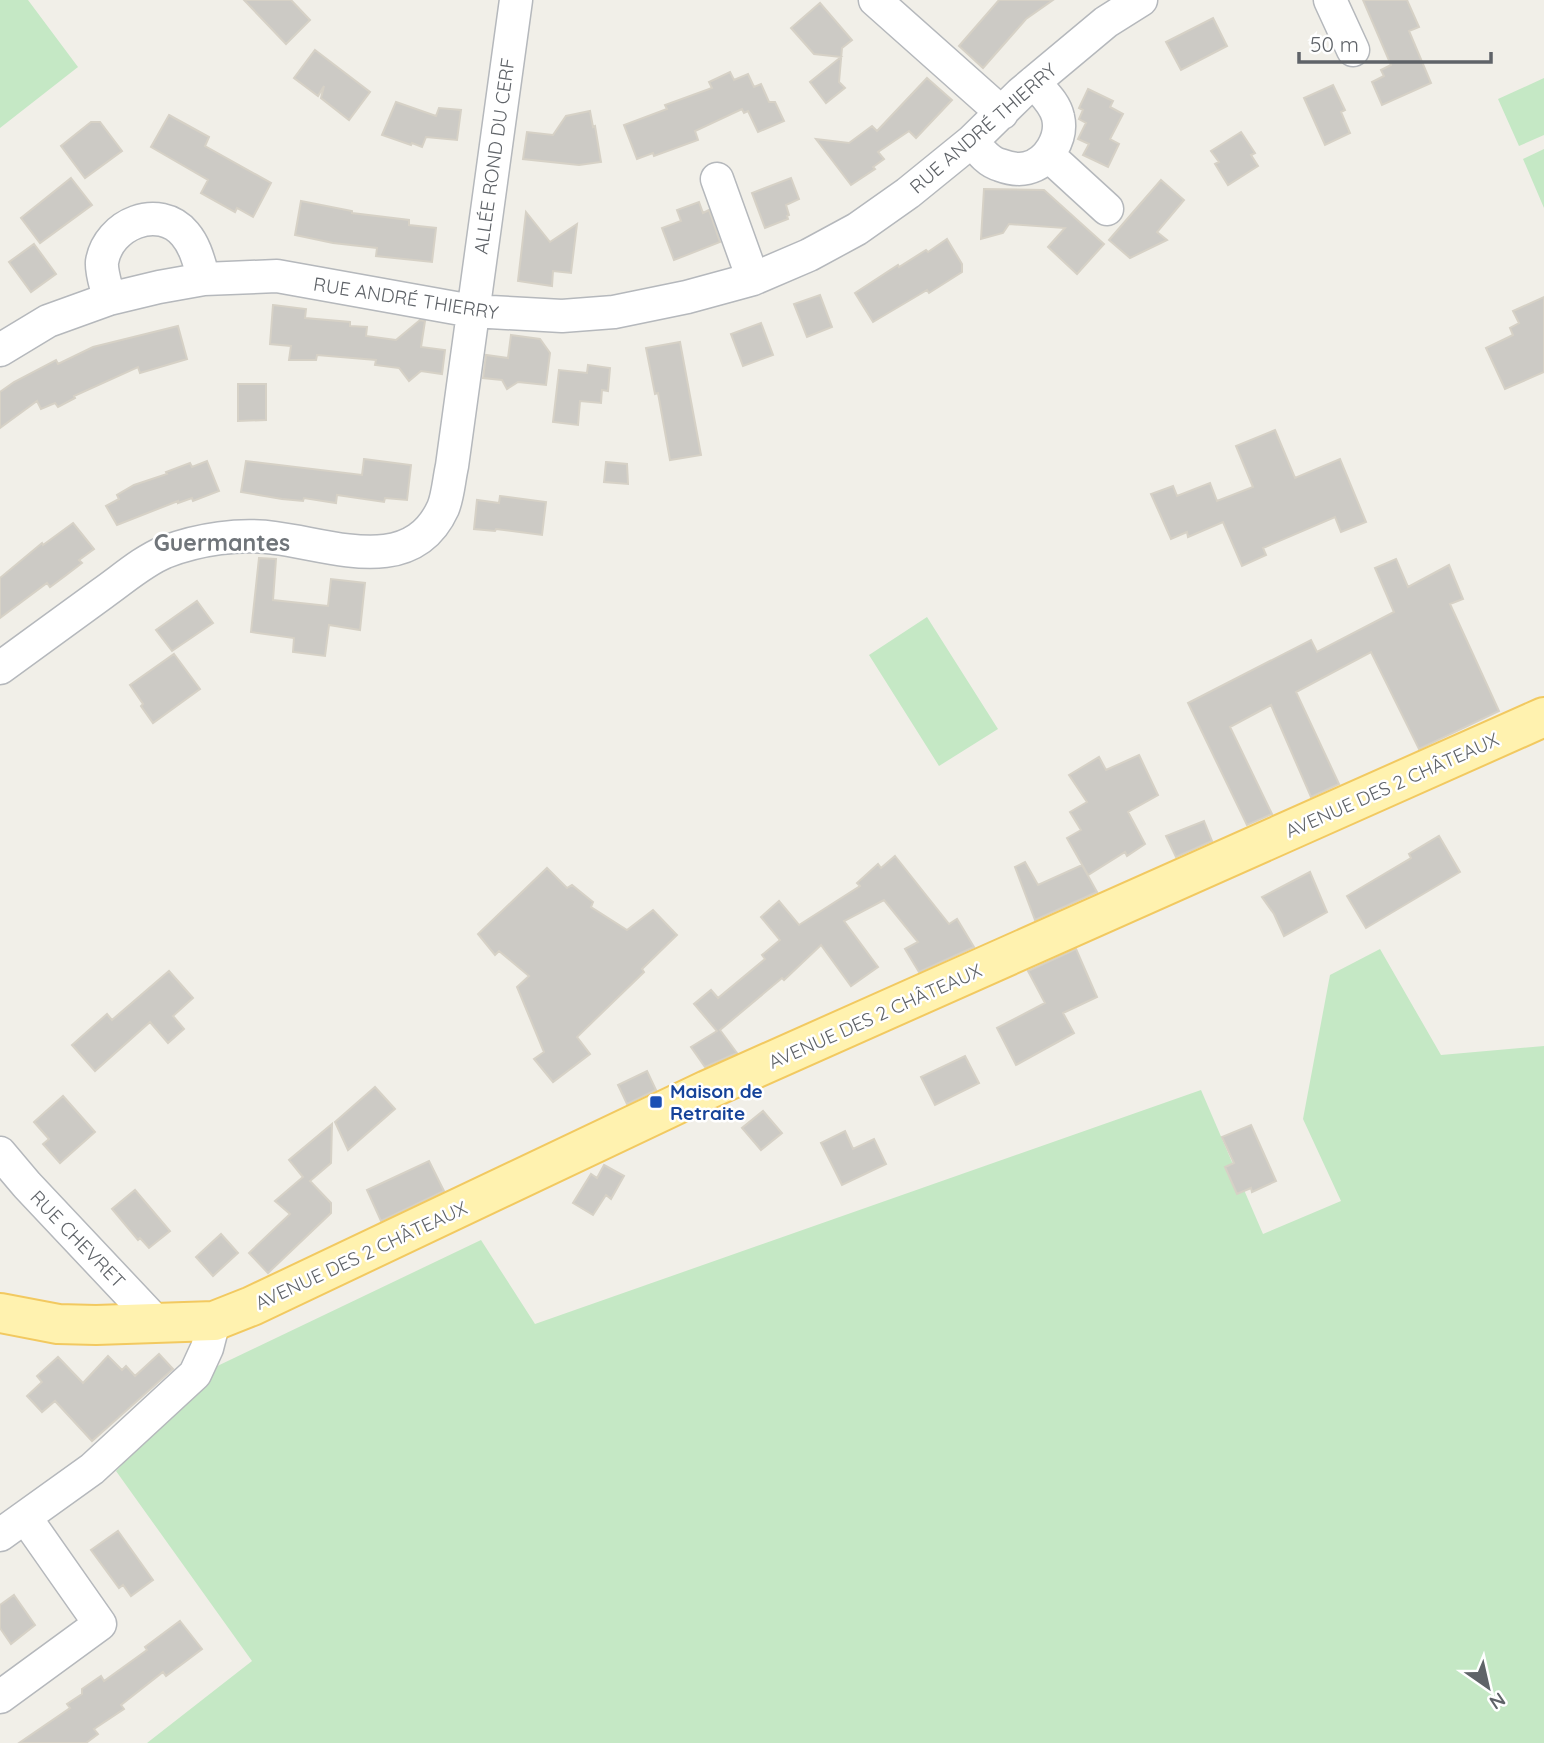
<svg xmlns="http://www.w3.org/2000/svg" width="1544" height="1743" viewBox="0 0 1544 1743" font-family="Quicksand,sans-serif">
<style>
.green{fill:#c5e8c5}
.building{fill:#cccac5;stroke:#d6d1c6;stroke-width:2}
.lines{fill:none;stroke-linecap:round;stroke-linejoin:round}
.minor-casing{stroke:#b5b8bc;stroke-width:35}
.major-casing{stroke:#f2c960;stroke-width:42}
.minor{stroke:#fff;stroke-width:32}
.major{stroke:#fff2af;stroke-width:38}
.transit-dot{fill:#1a4fb4;stroke:#fff;stroke-width:2.5}
.labels{text-anchor:middle;dominant-baseline:central;stroke-width:5;stroke-linejoin:round;paint-order:stroke}
.street-label{font-size:19px;fill:#5f6368;stroke:#fff}
.transit-label{font-size:19px;font-weight:bold;fill:#164399;stroke:#fff;text-anchor:start}
.quarter-label{font-size:23px;font-weight:bold;fill:#70757a;stroke:#fff}
</style>
<rect width="100%" height="100%" fill="#f1efe8"/>
<!-- green -->
<path class="green" d="M0 0H28L78 67 0 128Z
M1544 78V135L1519 146 1498 99Z
M1544 149V208L1523 159Z
M927 617 998 729 939 766 869 655Z
M1380 949 1441 1055 1544 1046V1743H147L252 1661 116 1471 209 1370 481 1240 535 1324 1201 1090 1263 1234 1341 1201 1303 1119 1330 975Z"/>
<!-- building -->
<path class="building" d="M244 0H291L310 20 286 44Z
M999 0H1053L1026 19 983 68 959 46Z
M1363 0H1407L1419 27 1409 31 1431 83 1382 105 1372 82 1384 76 1381 70 1391 65Z
M820 3 852 40 842 48 839 82 845 88 826 103 810 82 841 57 814 54 791 28Z
M1213 18 1227 46 1181 70 1166 42Z
M315 50 370 92 349 120 321 98 324 86 318 96 294 78Z
M730 72 734 80 748 74 754 87 761 84 769 102H775L784 121 758 132 748 111 744 113 742 109 695 131 698 140 654 156 653 153 637 159 624 125 667 109 665 105 712 88 709 82Z
M927 78 952 100 916 138 909 131 878 152 884 159 873 167 875 169 851 185 816 139 849 143 872 126 877 131Z
M1333 85 1345 110 1341 112 1350 133 1325 145 1304 98Z
M1088 89 1113 101 1110 107 1123 114 1110 139 1119 144 1108 167 1083 155 1089 144 1078 139 1086 123 1079 119 1083 110 1079 108Z
M396 102 436 116 439 108 461 110 457 140 426 137 422 147 412 143 411 145 382 135Z
M590 111 593 127 595 126 601 162 579 165 523 159 527 132 553 135 566 116Z
M169 115 209 137 205 146 271 183 253 217 237 208 235 212 201 193 208 180 151 147Z
M91 122H100L122 151 85 178 61 146Z
M1241 132 1255 153 1251 155 1258 166 1228 185 1215 164 1219 162 1211 151Z
M71 178 92 205 40 243 21 218Z
M791 178 799 199 786 205 789 215 787 216 788 219 765 228 752 193Z
M1161 180 1184 200 1157 232 1167 240 1130 258 1109 240Z
M984 189 1044 190 1104 244 1077 274 1048 247 1065 228 1009 224 1003 233 981 239Z
M301 201 352 211V213L409 220V225L436 228 432 262 376 256 377 248 333 243 295 235Z
M699 202 703 213 709 210 720 242 674 260 662 228 681 221 677 210Z
M526 212 550 242 577 224 571 273 553 271 552 286 518 281Z
M947 239 962 264V272L929 293 927 290 873 322 855 293 898 265 899 267 926 250 928 252Z
M34 244 56 274 31 292 9 262Z
M820 295 832 327 807 337 794 304Z
M1544 297V372L1505 389 1486 348 1513 335 1510 328 1519 323 1513 311Z
M273 305 306 309 305 318 350 322V326L367 327 366 336 396 340 420 320 425 321 421 347 445 350 442 374 421 371 409 381 399 368 375 365 376 360 317 355 316 360H289L291 346 270 344Z
M761 323 773 355 743 366 731 334Z
M178 326 187 359 140 373 138 367 74 396 75 398 58 407 55 403 41 409 37 401 0 428V392L14 382 56 360 58 364 93 347Z
M511 335 540 339 550 353 546 385 518 382 507 389 502 380 483 378 486 355 508 358Z
M680 342 701 455 670 460 658 393 655 394 646 348Z
M588 365 610 368 608 391 602 390 601 403 580 401 578 425 553 422 559 370 587 373Z
M238 384H266V420L238 421Z
M1275 430 1295 478 1340 459 1366 522 1341 532 1335 517 1263 548 1266 555 1242 566 1223 522 1188 537 1187 532 1171 539 1151 494 1173 486 1177 496 1210 483 1217 501 1253 487 1236 446Z
M364 459 411 465 407 500 385 498 384 502 337 495 336 503 304 498 303 501 282 499 241 492 246 461 362 475Z
M207 461 219 491 193 501 192 498 178 503V501L117 525 106 506 119 499 117 495 134 485 167 474 166 472 190 463 192 467Z
M606 462 627 464 628 484 604 482Z
M500 496 546 502 542 535 496 529 495 531 474 529 477 500 499 503Z
M73 523 94 549 79 560 82 563 65 576 50 587 47 583 0 618V578L42 543 43 545Z
M259 558 276 559 273 600 328 606 331 579 365 583 360 630 329 625 325 656 293 652 294 638 251 632Z
M1396 559 1408 587 1449 565 1463 599 1450 604 1499 711 1419 749 1371 652 1296 692 1339 784 1311 797 1271 705 1230 727 1272 814 1247 825 1188 703 1311 640 1317 652 1394 612 1375 568Z
M197 601 213 623 172 651 156 630Z
M174 654 200 689 153 723 141 706 143 704 130 685Z
M1139 755 1158 795 1128 812 1145 844 1127 856 1125 852 1088 875 1067 838 1081 830 1070 812 1087 802 1069 775 1099 757 1106 770Z
M1204 821 1212 841 1176 857 1166 836Z
M1439 836 1460 872 1366 928 1347 896 1411 858 1409 854Z
M895 856 949 924 957 919 974 947 919 972 905 949 918 942 884 900 844 921 878 967 851 986 821 945 784 980 782 978 720 1030 737 1053 705 1067 691 1047 717 1031 694 1004 711 990 718 998 765 959 762 955 780 940 761 917 779 901 799 925 860 886 857 883 878 864 881 868Z
M1025 862 1038 885 1082 865 1097 892 1035 920 1015 867Z
M547 868 567 888 572 885 593 902 591 907 627 930 653 910 677 935 642 969 644 972 577 1037 590 1054 553 1082 534 1059 544 1052 517 987 529 976 499 951 495 955 478 934Z
M1310 872 1327 912 1284 936 1274 914 1262 897Z
M1076 949 1097 997 1063 1013 1074 1033 1016 1065 997 1028 1045 1003 1028 971Z
M169 971 193 998 173 1016 184 1029 168 1043 150 1022 95 1071 72 1045 107 1014 112 1020Z
M965 1056 979 1083 935 1105 921 1077Z
M647 1071 656 1090 627 1104 618 1085Z
M375 1087 395 1109 348 1150 335 1122Z
M63 1096 95 1132 60 1163 43 1144 49 1139 34 1122Z
M763 1111 782 1133 761 1150 742 1128Z
M332 1124 331 1163 310 1181 331 1203V1213L268 1273 249 1253 290 1214 275 1201 303 1177 289 1160Z
M1251 1125 1276 1181 1252 1192 1251 1188 1237 1194 1225 1167 1234 1163 1222 1137Z
M845 1131 853 1149 874 1139 886 1164 842 1185 821 1143Z
M429 1161 444 1191 381 1221 367 1190Z
M604 1165 624 1176 611 1199 606 1195 593 1215 573 1203 591 1174 597 1178Z
M135 1190 170 1231 149 1248 140 1238 138 1240 112 1209Z
M221 1234 238 1253 213 1276 196 1257Z
M159 1354 173 1369 92 1441 55 1401 42 1412 27 1396 42 1382 37 1376 58 1357 83 1383 108 1356 122 1370 126 1366 135 1376Z
M118 1531 153 1580 131 1596 123 1585 119 1588 91 1550Z
M14 1595 35 1625 11 1644 0 1628V1605Z
M180 1621 202 1649 166 1676 163 1672 121 1705 124 1709 94 1729 98 1734 86 1743H19L70 1708 67 1704 82 1694V1689L101 1676 104 1681 147 1650 145 1647Z"/>
<g class="lines">
<defs>
<path id="minor" d="M875 0 1002 113
M1330 0 1353 50
M972 141C980 151 988 162 1000 165 1008 168 1019 170 1027 168 1048 163 1063 138 1058 117 1055 103 1043 93 1034 82
M1048 155 1107 209
M717 179 753 279
M109 299C107 288 101 273 102 262 108 224 159 203 185 234 196 247 199 263 204 279
M0 350 48 321 109 299 159 287 204 279 277 276 472 311 562 316 614 312 687 297 753 279 809 255 857 229 908 193 972 141 1021 93 1106 22 1141 0
M0 668C34 643 69 618 103 593 123 579 143 561 165 552 199 539 240 533 275 538 332 545 411 578 443 508 448 496 449 479 452 466L516 0
M0 1153 27 1185 157 1323
M0 1535 92 1469 195 1374 207 1348 214 1321
M0 1697 100 1624 25 1517"/>
<path id="major" d="M0 1313 58 1324 96 1325 214 1321 252 1306 707 1090 1544 717"/>
</defs>
<!-- minor casing -->
<use href="#minor" class="minor-casing"/>
<!-- major casing -->
<use href="#major" class="major-casing"/>
<!-- minor -->
<use href="#minor" class="minor"/>
<!-- major -->
<use href="#major" class="major"/>
</g>
<!-- markers -->
<rect class="transit-dot" x="649" y="1095" width="14" height="14" rx="3.5"/>
<g class="labels">
<!-- street labels -->
<g class="street-label">
<text transform="translate(983 128) rotate(-41)">RUE ANDRÉ THIERRY</text>
<text transform="translate(494 156) rotate(-82)">ALLÉE ROND DU CERF</text>
<text transform="translate(406 298) rotate(9)">RUE ANDRÉ THIERRY</text>
<text transform="translate(1392 785) rotate(-24)">AVENUE DES 2 CHÂTEAUX</text>
<text transform="translate(875 1016) rotate(-24)">AVENUE DES 2 CHÂTEAUX</text>
<text transform="translate(78 1239) rotate(46)">RUE CHEVRET</text>
<text transform="translate(361 1255) rotate(-25)">AVENUE DES 2 CHÂTEAUX</text>
</g>
<!-- transit labels -->
<g class="transit-label">
<text x="670" y="1091">Maison de<tspan x="670" dy="22">Retraite</tspan></text>
</g>
<!-- quarter labels -->
<g class="quarter-label">
<text x="222" y="542">Guermantes</text>
</g>
</g>
<!-- north arrow -->
<g transform="translate(1488 1687) rotate(146)" stroke="#ffffff" stroke-width="5" paint-order="stroke">
<path d="M0-5L12 26L0 18L-12 26Z" fill="#5f6368"/>
<text y="-10" font-size="19" font-weight="bold" text-anchor="middle" fill="#5f6368">N</text>
</g>
<!-- scale -->
<path d="M1299 52v10h192v-10" fill="none" stroke="#5f6368" stroke-width="3.5"/>
<text x="1310" y="52" font-size="21" fill="#5f6368" stroke="#ffffff" stroke-width="5" paint-order="stroke">50 m</text>
</svg>
